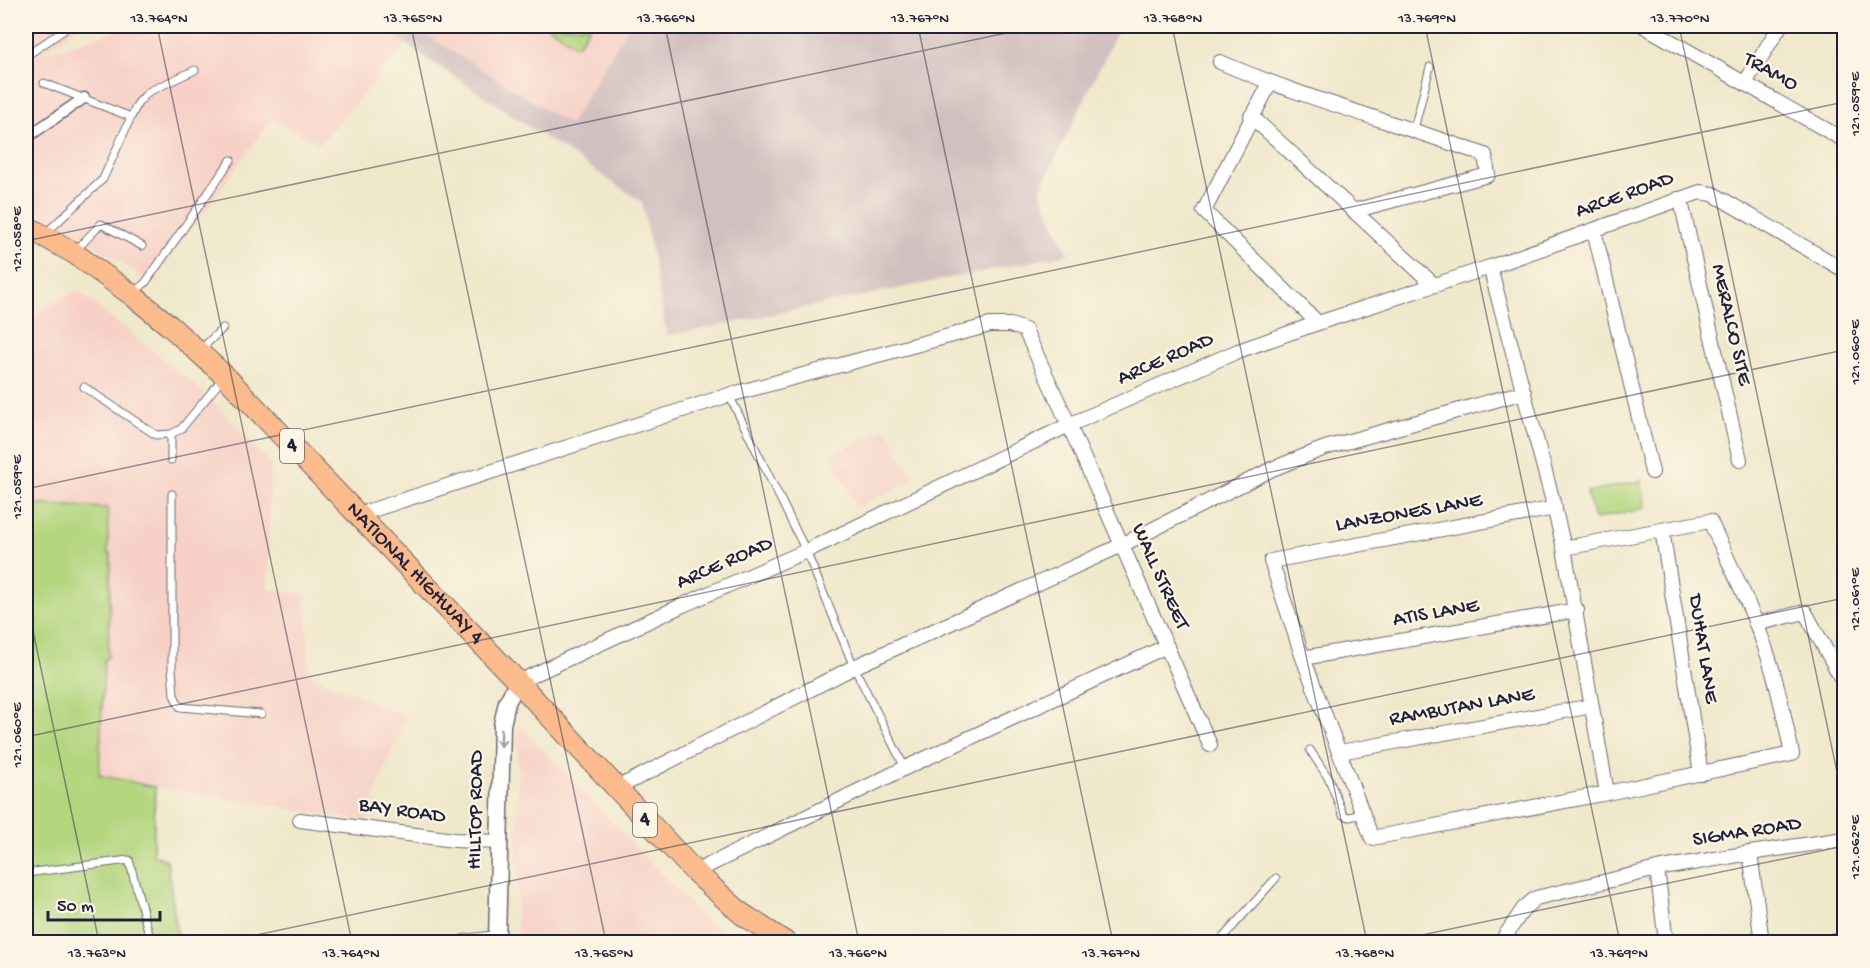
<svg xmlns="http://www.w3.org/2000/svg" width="1870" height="968" viewBox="0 0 1870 968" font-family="'Gochi Hand',sans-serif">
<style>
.built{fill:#f7d1c7}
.industrial{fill:#d2bfc0}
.green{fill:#b2d57e;stroke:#6a7c5c;stroke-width:1.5}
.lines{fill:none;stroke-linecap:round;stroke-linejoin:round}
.service-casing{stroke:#6a676d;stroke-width:9}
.pedestrian-casing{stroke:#6a676d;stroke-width:13}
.minor-casing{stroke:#6a676d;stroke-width:16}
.tertiary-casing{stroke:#6a676d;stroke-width:19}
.primary-casing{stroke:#6a676d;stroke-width:23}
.service{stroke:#fff;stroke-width:7}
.pedestrian{stroke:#fff;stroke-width:10}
.minor{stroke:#fff;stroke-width:14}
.tertiary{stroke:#fff;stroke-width:16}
.primary{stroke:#fbbb8d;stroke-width:21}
.oneway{stroke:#9c9ca7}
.ticks{fill:none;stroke:#22223b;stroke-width:1.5;stroke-opacity:0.45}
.labels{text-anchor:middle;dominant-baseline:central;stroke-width:4.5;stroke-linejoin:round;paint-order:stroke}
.shield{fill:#fcf5e5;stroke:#63616e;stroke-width:1.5}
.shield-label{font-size:20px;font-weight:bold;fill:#22223b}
.street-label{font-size:21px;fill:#22223b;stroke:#fcf5e5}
.neatline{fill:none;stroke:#22223b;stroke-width:2}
.ticks-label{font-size:15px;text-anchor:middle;fill:#22223b}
</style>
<rect width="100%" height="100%" fill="#fcf5e5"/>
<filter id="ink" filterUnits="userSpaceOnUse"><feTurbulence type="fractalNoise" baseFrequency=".0167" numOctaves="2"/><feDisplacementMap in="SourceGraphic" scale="12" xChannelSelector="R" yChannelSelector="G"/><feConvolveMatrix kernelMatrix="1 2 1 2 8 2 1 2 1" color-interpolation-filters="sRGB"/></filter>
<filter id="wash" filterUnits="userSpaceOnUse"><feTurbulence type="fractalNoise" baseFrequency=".008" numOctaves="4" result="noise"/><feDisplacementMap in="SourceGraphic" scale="24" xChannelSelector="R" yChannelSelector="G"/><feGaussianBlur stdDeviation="1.35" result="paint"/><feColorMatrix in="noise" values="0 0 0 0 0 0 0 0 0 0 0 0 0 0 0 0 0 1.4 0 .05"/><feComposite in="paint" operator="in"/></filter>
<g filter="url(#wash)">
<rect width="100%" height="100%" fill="#f0e8cb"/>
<!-- built -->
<path class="built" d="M26 26H79L42 53 134 26H379L407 44 320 144 272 119 151 283 69 228 26 207Z
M412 26H628L570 125Z
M77 290 200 389 270 462 268 589 305 594 310 675 406 717 383 773 367 821 155 787 99 775 104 659 108 657 111 555 108 553V508L31 505 26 435V320Z
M887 428 915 480 856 507 831 455Z
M518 724 709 924 740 942H517Z"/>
<!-- industrial -->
<path class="industrial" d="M379 26H412L570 125 628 26H1120L1040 190 1068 254 667 336 642 202Z"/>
<!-- green -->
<path class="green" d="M547 26H590L577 46Z
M1641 481 1646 508 1594 519 1587 492Z
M26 504 108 508V553L111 555 108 657 104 660 99 775 155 787 153 855 167 860 178 942H26Z"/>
</g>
<g filter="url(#ink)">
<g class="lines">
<defs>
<path id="service" d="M26 56 64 30 61 26
M44 83 131 117
M1414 129 1430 67
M45 234 103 179 131 117 138 103 148 92 195 70
M75 251 101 224 142 246
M134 293 146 282 231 160
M200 350 223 328
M84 387 156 435 171 434 181 429 223 378
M729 395 806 551 854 667 905 768
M171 434V460
M172 494V669L174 695 180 707 261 714
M1310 750 1329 779 1343 815 1349 817 1363 814
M26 873 129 860 151 942
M1219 942 1276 878"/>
<path id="pedestrian" d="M26 138 84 98"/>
<path id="minor" d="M1644 26 1844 140
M1220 62C1306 99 1397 123 1485 155L1488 175 1353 211
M1270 83 1204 211 1318 323
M1745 83 1780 26
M1251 116 1434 285
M1678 199 1682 206 1740 460
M1594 230 1652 472
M1490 267 1552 498 1564 548 1607 793
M1555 508 1271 561 1303 658 1372 838 1607 793 1792 754C1785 721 1779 688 1768 656 1753 610 1730 565 1710 521L1564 548
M357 515 729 395 990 325H1010L1025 330 1069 425 1210 745
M1662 530 1701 774
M1756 624 1805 612 1844 683
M1303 658 1577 610
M518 682 683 605 806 551 1069 425 1238 351 1318 323 1490 267 1700 192 1713 194 1844 270
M1340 752 1592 706
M615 789 854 667 1122 545 1272 469 1325 448 1524 392
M300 820 454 840 498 842
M1750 853 1762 942
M1657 869 1666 942
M695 872 905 768 1167 646
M464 942 497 938
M1501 942 1524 908 1536 898 1657 869 1750 853 1844 839
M1830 942 1844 940"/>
<path id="tertiary" d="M497 942 502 725 507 702 518 682"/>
<g id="primary">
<path id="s1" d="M26 226 74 253 132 295 171 327 225 376 518 682 695 872 742 914 785 942"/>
</g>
</defs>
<!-- service casing -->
<use href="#service" class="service-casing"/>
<!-- pedestrian casing -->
<use href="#pedestrian" class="pedestrian-casing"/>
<!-- minor casing -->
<use href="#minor" class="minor-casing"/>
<!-- tertiary casing -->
<use href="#tertiary" class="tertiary-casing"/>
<!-- primary casing -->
<use href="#primary" class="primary-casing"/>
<!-- service -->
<use href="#service" class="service"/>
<!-- pedestrian -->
<use href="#pedestrian" class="pedestrian"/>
<!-- minor -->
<use href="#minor" class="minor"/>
<!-- tertiary -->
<use href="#tertiary" class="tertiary"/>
<!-- primary -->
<use href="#primary" class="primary"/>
</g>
<!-- one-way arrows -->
<defs><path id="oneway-shaft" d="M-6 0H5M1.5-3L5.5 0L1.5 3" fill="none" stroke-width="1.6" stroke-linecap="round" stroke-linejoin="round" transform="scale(1.5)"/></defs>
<use class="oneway" href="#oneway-shaft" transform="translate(501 738) rotate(92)"/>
</g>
<!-- ticks -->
<path class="ticks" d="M157 26 352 942M411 26 606 942M665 26 859 942M918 26 1113 942M1172 26 1367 942M1425 26 1620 942M1679 26 1844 805M26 241 1039 26M26 489 1844 102M26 598 99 942M26 737 1844 350M223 942 1844 598M1389 942 1844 846"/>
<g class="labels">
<!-- shield labels -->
<g class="shield">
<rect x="280" y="429" width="24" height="34" rx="4.5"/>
<rect x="633" y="803" width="24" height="34" rx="4.5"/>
</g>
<g class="shield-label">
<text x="292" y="446">4</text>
<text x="645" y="820">4</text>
</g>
<!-- street labels -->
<g class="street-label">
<text transform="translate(1770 73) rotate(29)">TRAMO</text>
<text transform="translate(1625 196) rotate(-20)">ARCE ROAD</text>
<text transform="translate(1730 325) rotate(77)">MERALCO SITE</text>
<text transform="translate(1166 360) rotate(-24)">ARCE ROAD</text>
<text transform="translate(1409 514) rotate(-10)">LANZONES LANE</text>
<text transform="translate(725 564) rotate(-24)">ARCE ROAD</text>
<text stroke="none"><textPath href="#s1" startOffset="524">NATIONAL HIGHWAY 4</textPath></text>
<text transform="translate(1159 577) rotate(66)">WALL STREET</text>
<text transform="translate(1436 614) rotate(-10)">ATIS LANE</text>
<text transform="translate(1702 649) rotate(81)">DUHAT LANE</text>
<text transform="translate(1462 708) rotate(-10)">RAMBUTAN LANE</text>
<text transform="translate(477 810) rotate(-89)">HILLTOP ROAD</text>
<text transform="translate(402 812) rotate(8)">BAY ROAD</text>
<text transform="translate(1747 833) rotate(-9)">SIGMA ROAD</text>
</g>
</g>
<!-- margin -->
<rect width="1870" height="968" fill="none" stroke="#fcf5e5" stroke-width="66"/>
<!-- scale -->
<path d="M48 911v9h112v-9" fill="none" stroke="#22223b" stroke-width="3"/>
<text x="57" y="911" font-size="18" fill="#22223b" stroke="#fcf5e5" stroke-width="4.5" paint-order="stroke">50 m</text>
<rect x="33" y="33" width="1804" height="902" class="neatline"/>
<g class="ticks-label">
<text x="159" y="22">13.764°N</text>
<text x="413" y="22">13.765°N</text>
<text x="666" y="22">13.766°N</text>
<text x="920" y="22">13.767°N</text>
<text x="1173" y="22">13.768°N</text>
<text x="1427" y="22">13.769°N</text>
<text x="1680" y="22">13.770°N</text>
<text transform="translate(1854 104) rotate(-90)" y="5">121.059°E</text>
<text transform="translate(16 239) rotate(-90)" y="5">121.058°E</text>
<text transform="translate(1854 352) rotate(-90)" y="5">121.060°E</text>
<text transform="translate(16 487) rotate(-90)" y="5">121.059°E</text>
<text transform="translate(1854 599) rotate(-90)" y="5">121.061°E</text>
<text transform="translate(16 735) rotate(-90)" y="5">121.060°E</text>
<text transform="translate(1854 847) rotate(-90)" y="5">121.062°E</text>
<text x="97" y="957">13.763°N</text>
<text x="351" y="957">13.764°N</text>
<text x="604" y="957">13.765°N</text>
<text x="858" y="957">13.766°N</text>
<text x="1111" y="957">13.767°N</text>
<text x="1365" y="957">13.768°N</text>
<text x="1619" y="957">13.769°N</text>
</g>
</svg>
